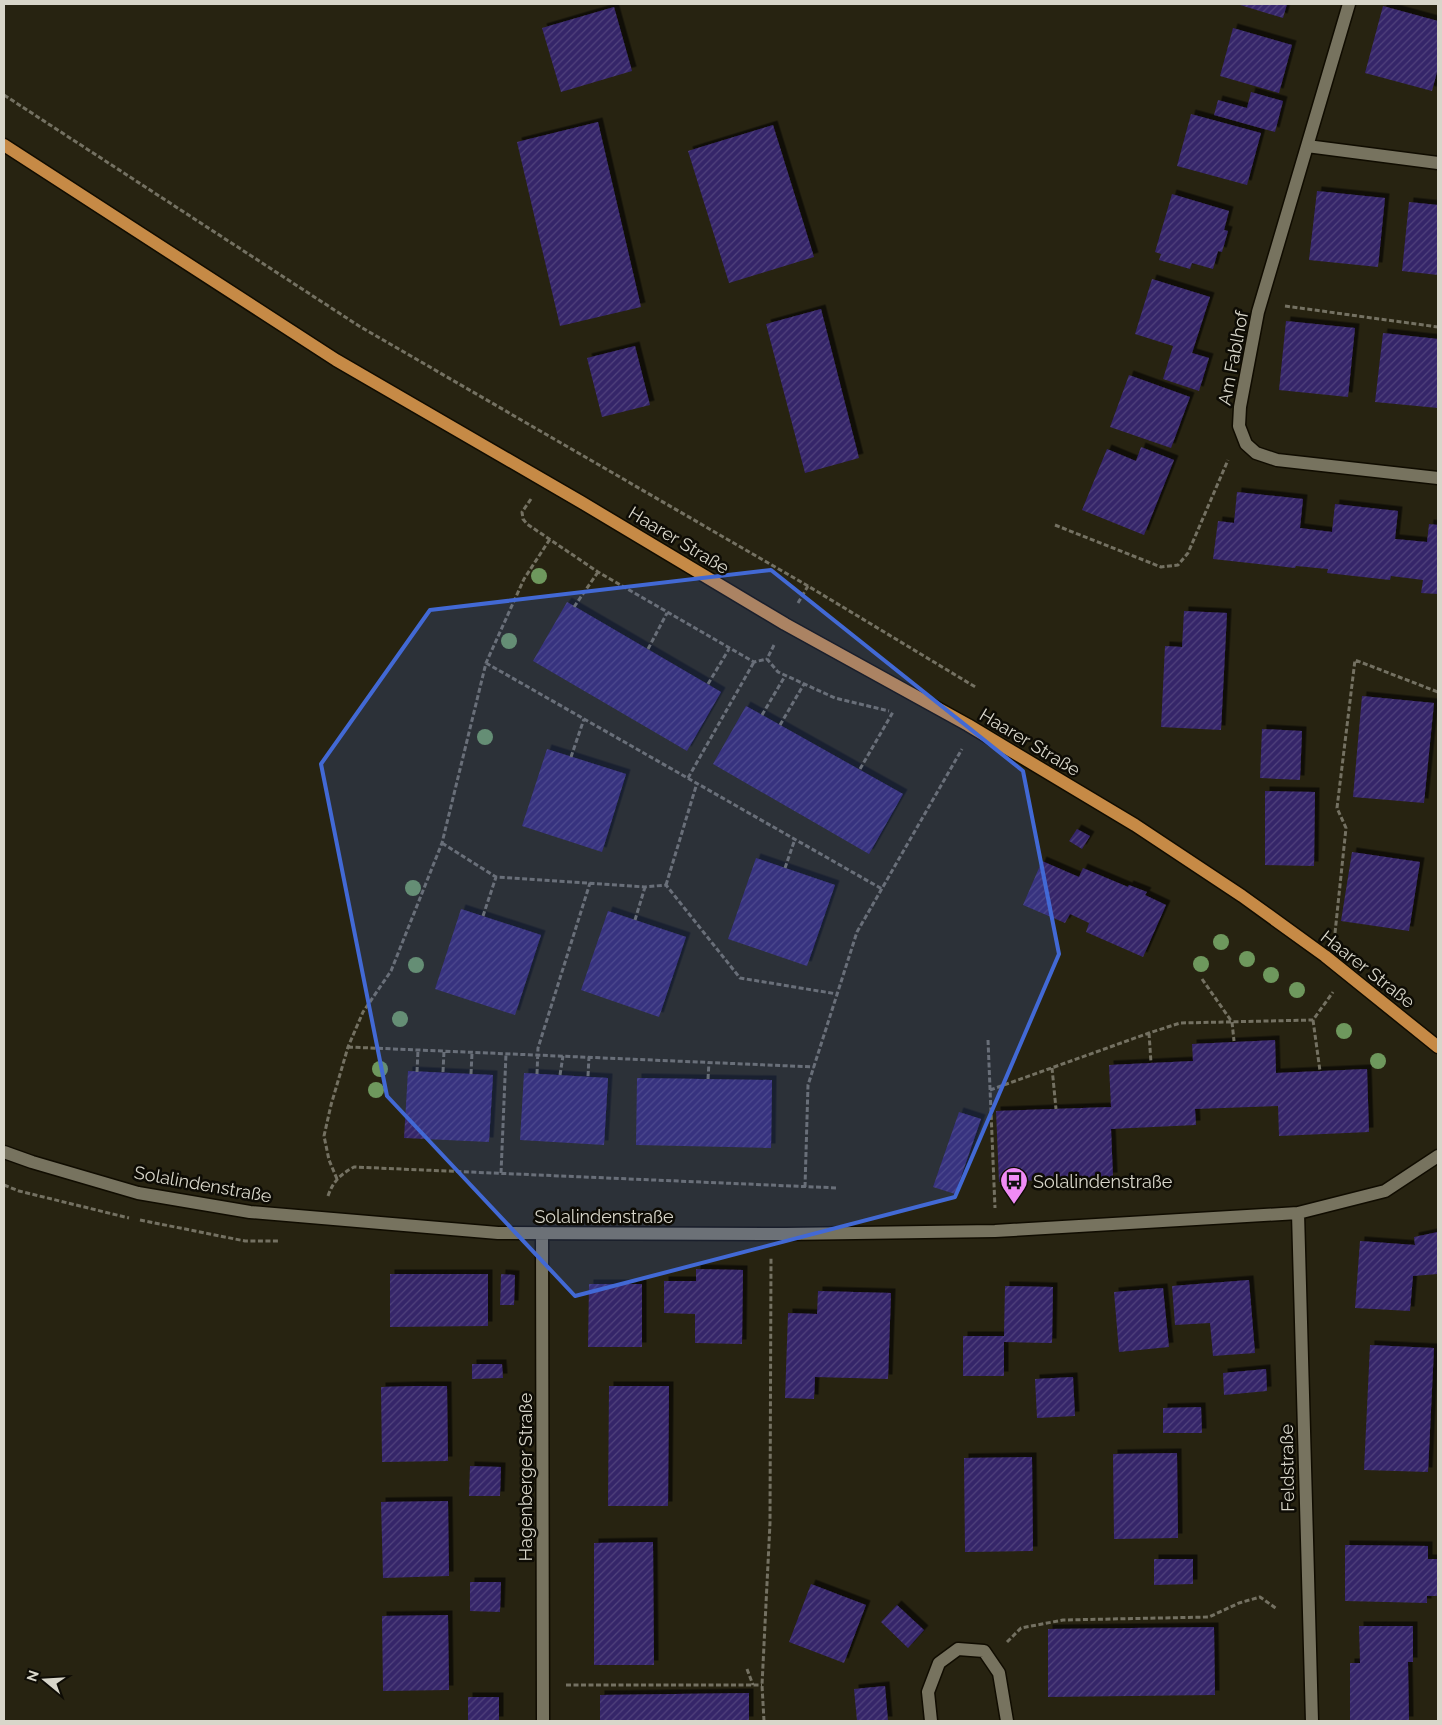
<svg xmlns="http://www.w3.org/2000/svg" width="1442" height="1725" viewBox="0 0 1442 1725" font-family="Raleway,sans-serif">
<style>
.building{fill:url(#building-hatch);filter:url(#shadow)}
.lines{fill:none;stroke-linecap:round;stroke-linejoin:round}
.minor-casing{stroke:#100c00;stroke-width:15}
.major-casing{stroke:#100c00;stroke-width:15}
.path{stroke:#747162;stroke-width:3;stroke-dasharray:5 2.5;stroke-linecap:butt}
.minor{stroke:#77735f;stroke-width:12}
.major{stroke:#c68a46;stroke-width:12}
.tree{fill:#6e985d}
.marked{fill:#4269d5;fill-opacity:0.2;stroke:#4269d5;stroke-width:4;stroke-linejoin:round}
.labels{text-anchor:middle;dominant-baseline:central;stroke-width:5;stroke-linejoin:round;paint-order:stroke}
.street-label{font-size:18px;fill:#d8d6ca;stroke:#0e0c05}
.poi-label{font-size:18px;fill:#d8d6ca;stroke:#0e0c05;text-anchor:start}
</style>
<defs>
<pattern id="building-hatch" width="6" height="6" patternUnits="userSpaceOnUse" patternTransform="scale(1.25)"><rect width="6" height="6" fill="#352569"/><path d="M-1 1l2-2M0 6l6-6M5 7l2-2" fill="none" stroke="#52447d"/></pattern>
<filter id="shadow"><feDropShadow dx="4.5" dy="-4.5" stdDeviation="0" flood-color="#0009"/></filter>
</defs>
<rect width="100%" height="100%" fill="#272311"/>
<!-- building -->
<path class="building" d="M1237 4H1287L1283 18Z
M1383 6 1438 21V68L1432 91 1365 73Z
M614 7 632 71 561 92 542 28Z
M1233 28 1292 45 1279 93 1220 76Z
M1251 92 1283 101 1275 132 1214 115 1218 100 1247 108Z
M1191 114 1261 133 1247 185 1177 166Z
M598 122 641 307 560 326 517 142Z
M773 125 814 257 729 283 688 151Z
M1317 191 1385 198 1378 267 1309 260Z
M1172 194 1229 211 1224 230 1228 231 1222 252 1218 251 1213 269 1192 263 1190 269 1159 260 1161 254 1155 252Z
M1409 202 1438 205V275L1402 271Z
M1152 279 1210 297 1192 353 1209 358 1199 391 1163 379 1173 346 1135 334Z
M821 309 859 458 805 473 766 324Z
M1286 321 1355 328 1348 397 1279 390Z
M1383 333 1438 339V408L1375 402Z
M635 346 650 405 602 417 587 358Z
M1129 375 1190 397 1171 448 1110 427Z
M1141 447 1174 460 1144 535 1082 510 1107 449 1136 461Z
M1237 492 1303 499 1300 528 1332 532 1335 504 1398 511 1395 539 1427 542 1429 524 1438 525V594L1421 593 1423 580 1391 576 1390 580 1327 573 1328 569 1296 566 1295 568 1213 559 1218 521 1234 523Z
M567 602 721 692 687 751 533 661Z
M1184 611 1227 613 1221 730 1161 727 1165 646 1182 647Z
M1362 696 1434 703 1424 803 1353 797Z
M746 706 903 794 869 854 713 764Z
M1262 729 1302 731 1300 780 1260 778Z
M547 749 626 774 602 852 522 826Z
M1265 791 1315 792 1314 866 1265 865Z
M1077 829 1090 836 1082 849 1069 841Z
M1352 852 1420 862 1409 931 1341 921Z
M756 858 835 885 807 966 728 939Z
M1042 861 1079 877 1083 868 1128 887 1129 885 1147 892 1145 895 1166 905 1143 957 1086 932 1089 923 1070 914 1065 923 1023 905Z
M461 909 541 935 515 1015 435 989Z
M608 911 686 937 659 1017 581 990Z
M1275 1040 1276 1073 1367 1069 1369 1132 1279 1136 1278 1106 1195 1109 1196 1125 1111 1129 1113 1177 999 1182 996 1111 1111 1107 1109 1065 1193 1061 1192 1044Z
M408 1071 493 1075 489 1142 404 1138Z
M524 1073 608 1078 604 1145 520 1140Z
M637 1078 772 1080 771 1148 636 1145Z
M959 1112 981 1119 955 1194 933 1187Z
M1438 1232V1274L1413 1276 1410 1311 1355 1308 1360 1241 1415 1245 1414 1237Z
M696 1269 743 1270 742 1344 695 1343V1314L664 1313V1281H696Z
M390 1274H488V1326L390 1327Z
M501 1274 515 1275 514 1305H500Z
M1249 1280 1255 1353 1213 1356 1210 1323 1175 1325 1172 1286Z
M589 1284H642V1347H588Z
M1005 1286 1053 1287 1052 1343 1004 1342V1376H963V1336H1004Z
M1163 1288 1169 1347 1119 1352 1114 1292Z
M818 1291 891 1293 888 1379 815 1377 814 1399 785 1398 788 1313 817 1314Z
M1370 1345 1434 1348 1428 1472 1364 1470Z
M472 1364H502L503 1378 472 1379Z
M1266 1369 1267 1391 1224 1395 1223 1373Z
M1073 1377 1075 1416 1037 1418 1035 1379Z
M414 1386H447L448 1461 382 1462 381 1387Z
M609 1386H669L668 1506H608Z
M1201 1407 1202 1433H1163V1408Z
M1177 1453 1178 1538 1114 1539 1113 1454Z
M1032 1457 1033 1551 965 1552 964 1458Z
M470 1466 501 1467 500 1496H469Z
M448 1501 449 1576 383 1578 381 1502Z
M653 1542 654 1665H594V1543Z
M1345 1545 1428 1546V1559H1438V1596H1427V1603L1345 1601Z
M1154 1559H1193V1584L1154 1585Z
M470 1582H501L500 1612 470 1611Z
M811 1584 866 1605 844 1663 789 1642Z
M897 1605 924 1630 908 1648 881 1622Z
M448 1615 449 1690 383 1691 382 1616Z
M1359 1626H1413V1662H1408L1409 1721H1350V1663H1360Z
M1214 1627 1215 1695 1048 1697V1629Z
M885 1686 888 1721H857L854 1689Z
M749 1693V1721H600V1695Z
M468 1697H499V1721H468Z"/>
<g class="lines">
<defs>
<path id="minor" d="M1349 4 1258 312 1240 407 1239 426 1246 444 1256 453 1277 460 1438 478
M1307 146 1438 163
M4 1152 32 1162 138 1193 250 1212 498 1233 786 1234 995 1231 1298 1213 1385 1191 1438 1156
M1298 1213 1312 1721
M542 1233 543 1721
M931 1721 928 1692 939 1663 958 1649 984 1651 999 1673 1007 1721"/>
<path id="major" d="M4 145 336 360 581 502 785 624 968 725 1135 825 1242 896 1325 956 1438 1047"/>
</defs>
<!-- minor casing -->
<use href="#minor" class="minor-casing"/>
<!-- major casing -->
<use href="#major" class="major-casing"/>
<!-- path -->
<path class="path" d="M4 95 359 326 808 586 977 688
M1285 306 1438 327
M531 499 522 512 523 519 527 524 598 572 754 662 767 659
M1055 525 1161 567 1178 565 1188 553 1228 460
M798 603 808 586
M574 607 598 572
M774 645 767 659 778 672 835 698 889 711
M648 649 667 613
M486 663 882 889
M708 684 729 649
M762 715 785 676
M780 725 804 684
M571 757 584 719
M860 769 893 712
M688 778 754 662
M442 843 496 877 645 887 666 885 740 978 837 994
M785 868 795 839
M666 885 697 783
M483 916 496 877
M635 920 645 887
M1335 933 1346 828 1337 808 1355 660 1438 692
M1202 979 1232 1022 1234 1041
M1313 1020 1320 1071
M1149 1033 1151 1063
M988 1040 995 1208
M348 1047 814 1067
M1052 1068 1056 1109
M417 1072 418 1050
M443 1072 444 1051
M471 1074 472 1053
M537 1074 538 1048 590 883
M560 1075 563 1056
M588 1076 589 1057
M708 1079 709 1062
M990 1090 1149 1033 1180 1023 1313 1020 1333 992
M501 1173 506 1054
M337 1179 329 1160 324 1136 331 1105 348 1047 363 1012 391 971 442 843 486 663 524 579 550 539
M4 1185 19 1191 129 1218
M805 1187 808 1085 857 932 962 749
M328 1196C333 1181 341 1174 354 1167L838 1188
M140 1220 245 1241H279
M1007 1642 1021 1628 1063 1620 1209 1617 1239 1603 1260 1597 1277 1609
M747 1669 753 1685
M566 1685H762
M764 1721 762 1685 770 1523 771 1257"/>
<!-- minor -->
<use href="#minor" class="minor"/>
<!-- major -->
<use href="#major" class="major"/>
</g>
<!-- trees -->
<g class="tree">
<circle cx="539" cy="576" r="8"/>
<circle cx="509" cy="641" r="8"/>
<circle cx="485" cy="737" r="8"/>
<circle cx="413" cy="888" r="8"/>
<circle cx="1221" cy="942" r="8"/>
<circle cx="1247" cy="959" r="8"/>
<circle cx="1201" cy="964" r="8"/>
<circle cx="416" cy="965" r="8"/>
<circle cx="1271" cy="975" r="8"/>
<circle cx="1297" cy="990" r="8"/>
<circle cx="400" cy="1019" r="8"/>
<circle cx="1344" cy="1031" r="8"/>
<circle cx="1378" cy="1061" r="8"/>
<circle cx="380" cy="1069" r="8"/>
<circle cx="376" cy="1090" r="8"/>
</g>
<!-- marked area -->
<path class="marked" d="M771 570 1023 771 1059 954 955 1197 575 1296 387 1096 321 764 430 610Z"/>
<!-- icons -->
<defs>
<symbol id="bus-pin" viewBox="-11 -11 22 30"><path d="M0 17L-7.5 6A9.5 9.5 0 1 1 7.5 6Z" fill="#f08bf5" stroke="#0e0c05"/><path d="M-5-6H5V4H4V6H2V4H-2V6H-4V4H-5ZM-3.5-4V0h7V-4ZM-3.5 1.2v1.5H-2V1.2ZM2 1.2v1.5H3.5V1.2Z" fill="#111"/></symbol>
</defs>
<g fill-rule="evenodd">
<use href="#bus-pin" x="998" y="1165" width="32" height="43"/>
</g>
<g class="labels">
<!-- street labels -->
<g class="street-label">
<text transform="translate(1233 358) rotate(-79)">Am Fablhof</text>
<text transform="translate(679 540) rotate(31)">Haarer Straße</text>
<text transform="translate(1030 742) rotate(31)">Haarer Straße</text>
<text transform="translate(1368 969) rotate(38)">Haarer Straße</text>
<text transform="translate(203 1184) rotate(10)">Solalindenstraße</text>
<text x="604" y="1216">Solalindenstraße</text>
<text transform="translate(1287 1468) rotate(-91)">Feldstraße</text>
<text transform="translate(525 1477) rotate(-90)">Hagenberger Straße</text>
</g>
<!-- poi labels -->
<g class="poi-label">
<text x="1033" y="1181">Solalindenstraße</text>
</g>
</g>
<!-- border -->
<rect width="1442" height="1725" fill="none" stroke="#d8d6ca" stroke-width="10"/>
<!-- north arrow -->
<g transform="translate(45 1680) rotate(288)" stroke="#0e0c05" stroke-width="4" paint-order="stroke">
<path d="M0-4L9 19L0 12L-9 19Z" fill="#d8d6ca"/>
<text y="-8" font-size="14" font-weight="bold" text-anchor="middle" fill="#d8d6ca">N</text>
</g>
</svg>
